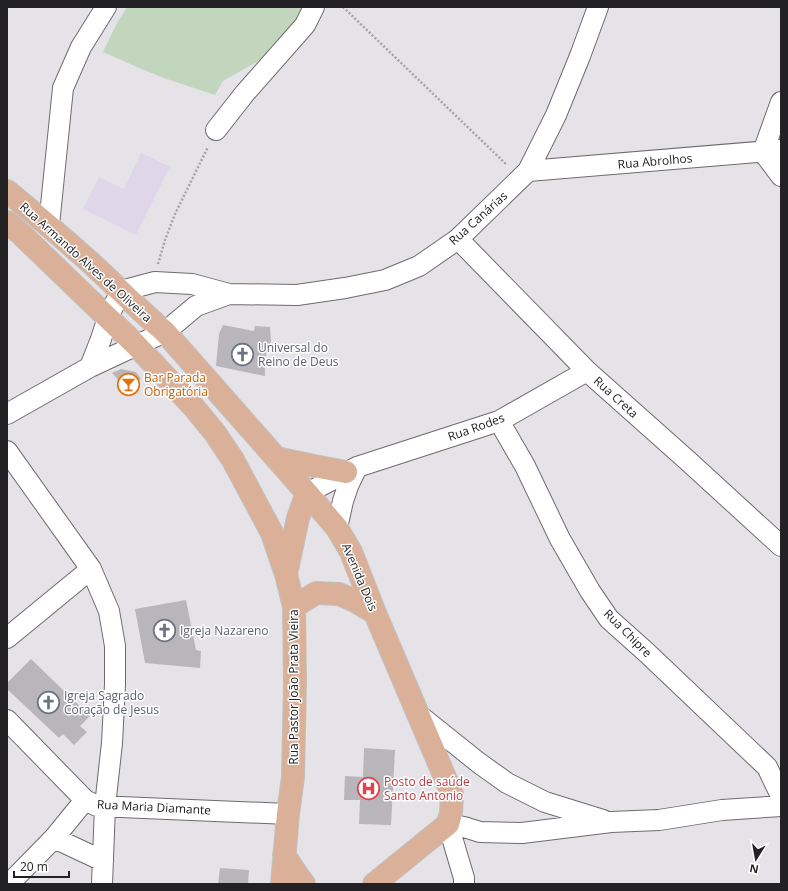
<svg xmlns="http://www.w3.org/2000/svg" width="788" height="891" viewBox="0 0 788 891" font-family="'Open Sans',sans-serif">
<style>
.education{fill:#dfd6ea}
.green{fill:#c1d6bd}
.building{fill:#b9b6bb}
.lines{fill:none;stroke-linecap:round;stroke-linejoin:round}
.minor-casing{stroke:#6e6b70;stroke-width:22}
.major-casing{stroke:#c1c1c1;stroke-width:24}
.path{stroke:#a5a3a7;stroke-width:2.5;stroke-dasharray:2 2;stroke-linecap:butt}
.minor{stroke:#fff;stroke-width:20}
.major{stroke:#dab198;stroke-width:22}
.labels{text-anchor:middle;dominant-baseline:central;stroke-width:3;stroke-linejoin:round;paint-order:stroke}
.street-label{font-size:12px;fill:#222123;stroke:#fff}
.worship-label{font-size:12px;fill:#5b616d;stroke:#fff;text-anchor:start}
.food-label{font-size:12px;fill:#c56008;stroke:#fff;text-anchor:start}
.health-label{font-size:12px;fill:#be3a42;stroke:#fff;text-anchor:start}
</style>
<rect width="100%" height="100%" fill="#e6e3e8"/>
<!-- education -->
<path class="education" d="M141 153 170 167 136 235 83 209 99 177 124 189Z"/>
<!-- green -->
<path class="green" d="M127 7H304L299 18 267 56 223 81 215 95 164 78 137 67 103 52 117 23Z"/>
<!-- building -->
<path class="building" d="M223 325 254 331 255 326 270 327 271 341 265 358V376L216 366 219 334Z
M121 369 136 372 141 379 127 390 112 373Z
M186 600 196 650 201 651 200 668 145 663 135 609Z
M31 659 90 716 80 726 87 732 74 745 63 734 59 738 7 689V683Z
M364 748 395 750 391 825 359 824 360 800H344L345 776 363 777Z
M220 868 249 870 248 884H218Z"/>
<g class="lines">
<defs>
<path id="minor" d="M781 102 763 152 781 176
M216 130 245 93 305 25 314 7
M528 171 781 150
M49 225 63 88 81 47 106 7
M458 239 587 371 687 460 781 546
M90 367 101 339 108 317 121 291 155 282 192 284 229 294 297 295 345 288 385 280 419 266 458 239 528 171 556 115 580 56 598 7
M7 414 90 367 165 332 196 306 229 294
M499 421 525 466 560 539 590 591 609 619 646 652 767 767 781 796
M7 451 91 569 109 611 115 646V684L112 743 105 806 102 884
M307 493 357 467 499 421 587 371
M337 528 343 501 348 486 357 467
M7 638 91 569
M419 715 479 763 507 783 545 802 603 820
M7 720 85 800 97 806 288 814
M54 838 103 861
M9 884 54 838 85 800
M464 884V878L448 824 464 827 480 832 522 833 611 822 659 820 722 810 781 806"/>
<path id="major" d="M7 191C36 215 63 238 91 263 116 286 139 310 165 332L307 493 337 528 351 552 375 613 452 794 451 813 448 824 374 884
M7 222 22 235 136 345 192 405 215 433 233 460 272 533 286 574 294 607 295 682 293 777 288 814 282 884
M276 458 314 466 346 472
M286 574 298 518 307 493
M294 607 316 593 339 594 355 601 375 613
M284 855 298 876 304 884"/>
</defs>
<!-- minor casing -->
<use href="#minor" class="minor-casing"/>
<!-- major casing -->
<use href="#major" class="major-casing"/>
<!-- path -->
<path class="path" d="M343 7 507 165
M158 264 165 240 175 214 208 147"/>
<!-- minor -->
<use href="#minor" class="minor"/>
<!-- major -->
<use href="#major" class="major"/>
</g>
<!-- icons -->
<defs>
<symbol id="church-ring" viewBox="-11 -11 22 22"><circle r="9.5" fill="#fff" stroke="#6b7280" stroke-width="1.5"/><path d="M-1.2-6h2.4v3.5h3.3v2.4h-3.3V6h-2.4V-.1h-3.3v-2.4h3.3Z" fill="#6b7280"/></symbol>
<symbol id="bar-ring" viewBox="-11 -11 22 22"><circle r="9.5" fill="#fff" stroke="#e8710a" stroke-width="1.5"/><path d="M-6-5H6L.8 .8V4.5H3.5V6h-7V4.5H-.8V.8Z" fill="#e8710a"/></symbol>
<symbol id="hospital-ring" viewBox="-11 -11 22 22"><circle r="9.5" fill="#fff" stroke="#e0444e" stroke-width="1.5"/><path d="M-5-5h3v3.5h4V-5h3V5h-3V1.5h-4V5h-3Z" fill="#e0444e"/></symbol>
</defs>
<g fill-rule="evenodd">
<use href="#church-ring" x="230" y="342" width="25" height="25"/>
<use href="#bar-ring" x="116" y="372" width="25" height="25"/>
<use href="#church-ring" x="152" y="618" width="25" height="25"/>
<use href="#church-ring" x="36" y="690" width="25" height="25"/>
<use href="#hospital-ring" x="356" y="776" width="25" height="25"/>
</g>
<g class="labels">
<!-- street labels -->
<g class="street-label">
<text transform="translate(655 161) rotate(-5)">Rua Abrolhos</text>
<text transform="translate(478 218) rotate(-42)">Rua Canárias</text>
<text transform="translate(86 262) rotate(42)">Rua Armando Alves de Oliveira</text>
<text transform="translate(616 397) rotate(42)">Rua Creta</text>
<text transform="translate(476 427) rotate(-20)">Rua Rodes</text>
<text transform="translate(360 577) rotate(67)">Avenida Dois</text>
<text transform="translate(628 633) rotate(45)">Rua Chipre</text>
<text transform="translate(293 687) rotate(-90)">Rua Pastor João Prata Vieira</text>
<text transform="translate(154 807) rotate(3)">Rua Maria Diamante</text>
</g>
<!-- worship labels -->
<g class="worship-label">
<text x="258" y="347">Universal do<tspan x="258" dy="14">Reino de Deus</tspan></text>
<text x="180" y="630">Igreja Nazareno</text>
<text x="64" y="695">Igreja Sagrado<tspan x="64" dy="14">Coração de Jesus</tspan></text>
</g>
<!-- food labels -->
<g class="food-label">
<text x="144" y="377">Bar Parada<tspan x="144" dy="14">Obrigatória</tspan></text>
</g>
<!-- health labels -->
<g class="health-label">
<text x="384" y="781">Posto de saúde<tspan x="384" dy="14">Santo Antonio</tspan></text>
</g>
</g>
<!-- border -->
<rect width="788" height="891" fill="none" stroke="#222123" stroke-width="16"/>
<!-- north arrow -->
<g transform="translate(756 859) rotate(191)" stroke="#ffffff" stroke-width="3" paint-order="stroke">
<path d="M0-3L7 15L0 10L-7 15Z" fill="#222123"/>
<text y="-6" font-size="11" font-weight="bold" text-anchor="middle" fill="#222123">N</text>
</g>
<!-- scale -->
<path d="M14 871v6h55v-6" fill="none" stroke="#222123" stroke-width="2"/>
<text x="20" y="871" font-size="12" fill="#222123" stroke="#ffffff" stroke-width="3" paint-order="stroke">20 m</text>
</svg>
